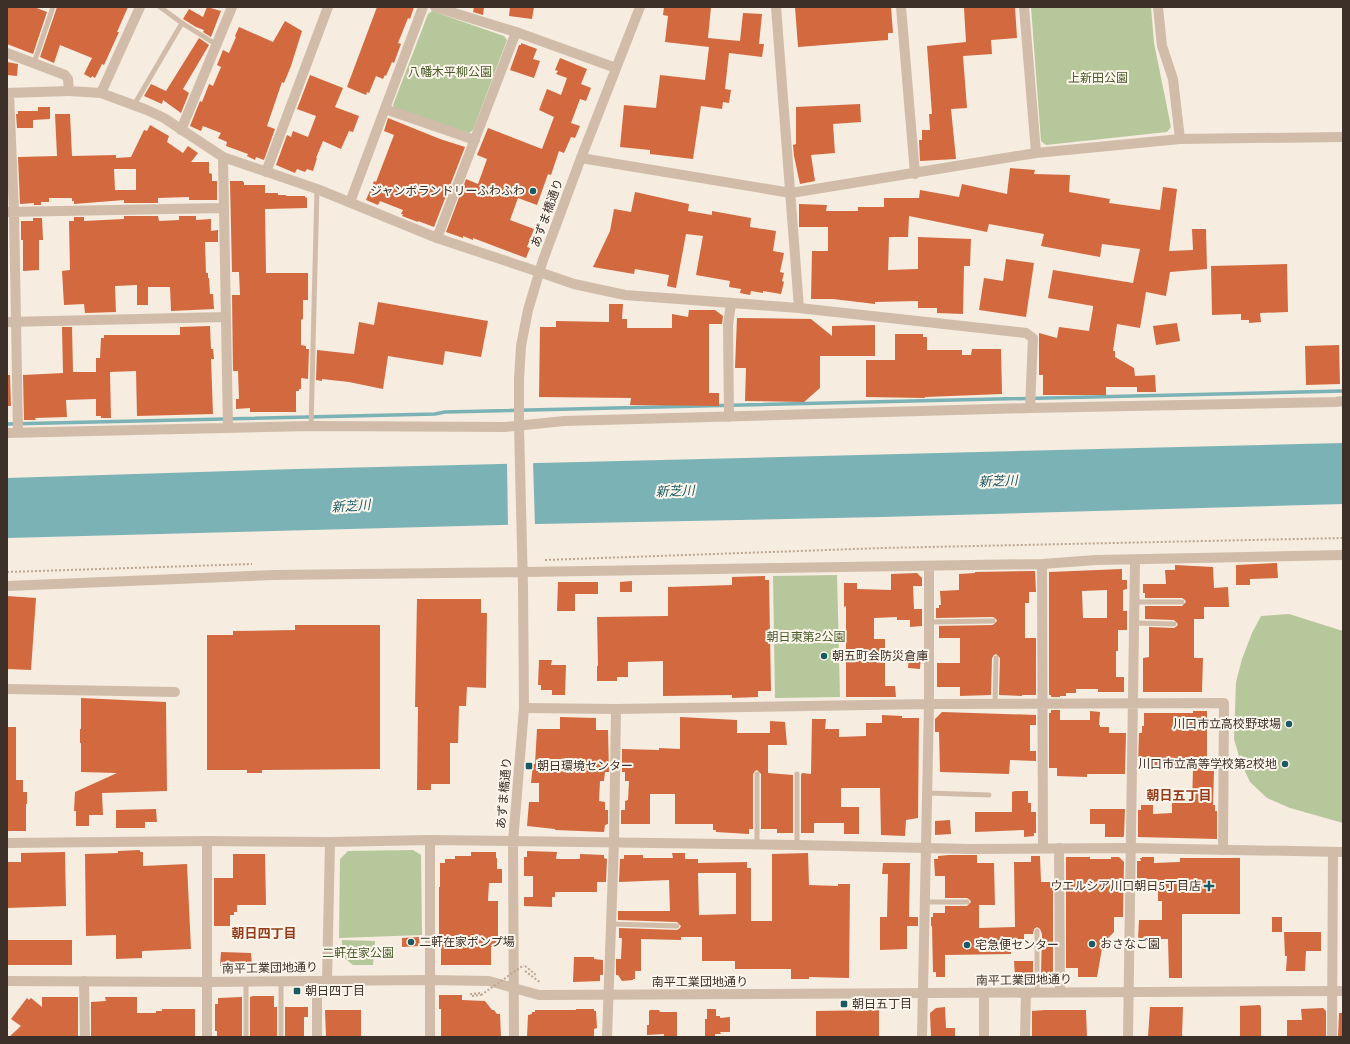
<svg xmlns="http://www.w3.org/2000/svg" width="1350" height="1044" viewBox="0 0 1350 1044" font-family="Karla,'Noto Sans JP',sans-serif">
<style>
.green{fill:#b7c79c}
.water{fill:#7ab2b6}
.pier{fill:#f6ecdf}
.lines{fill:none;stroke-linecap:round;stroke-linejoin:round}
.stream{stroke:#7ab2b6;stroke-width:3.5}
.building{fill:#d3693f;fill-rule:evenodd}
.path{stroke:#bca692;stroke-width:2;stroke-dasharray:2 2;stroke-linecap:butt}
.service{stroke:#d0bca9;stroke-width:5}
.minor{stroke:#d0bca9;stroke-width:10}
.tertiary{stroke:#d0bca9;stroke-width:10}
.path-bridge{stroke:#bca692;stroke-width:2;stroke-dasharray:2 2;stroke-linecap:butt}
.poi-dot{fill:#195b63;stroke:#fcf5ec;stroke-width:1.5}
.labels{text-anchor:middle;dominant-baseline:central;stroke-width:4;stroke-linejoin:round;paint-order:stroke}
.park-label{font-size:12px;fill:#495d2a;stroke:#fcf5ec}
.poi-label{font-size:12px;fill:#3c3029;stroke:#fcf5ec;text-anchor:start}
.street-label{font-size:12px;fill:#3c3029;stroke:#fcf5ec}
.water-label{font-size:13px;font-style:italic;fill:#195b63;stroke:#fcf5ec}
.neighbourhood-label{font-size:13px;font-weight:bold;fill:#953b18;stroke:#fcf5ec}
</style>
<rect width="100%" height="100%" fill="#f6ecdf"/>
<!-- green -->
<path class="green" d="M1031 7H1151L1154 43 1171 127 1167 132 1046 145 1041 141Z
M432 11 504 36 507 40 473 130 469 133 395 109 393 105 428 14Z
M837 575 840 697 775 698 773 576Z
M1289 614 1343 631V823L1290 808 1267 798 1250 782 1241 763 1234 739 1236 682 1242 659 1252 633 1261 616Z
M413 850 421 855 422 935 339 938 340 859 348 851Z
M342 940 375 941 373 965H353L342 956Z"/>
<!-- water -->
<path class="water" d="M1343 443V504L881 517 537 524 7 538V478L296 469Z"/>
<!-- pier -->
<path class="pier" d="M533 461 535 526 508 527 507 462Z"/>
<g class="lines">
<!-- stream -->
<path class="stream" d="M7 424 435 414 445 412 1342 391"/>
</g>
<!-- building -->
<path class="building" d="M7 7H34L47 12 33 54 7 44Z
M57 7H128L117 32H119L104 65 102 64 95 78 92 76 91 78 84 74 92 58 60 45 54 63 40 57Z
M207 7 221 11 211 37 203 32 204 30 196 27 183 19 189 9 203 17Z
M377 7H414L410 19 408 18 398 43 401 44 394 63 392 62 386 76 385 75 383 79 376 76 369 93 367 92 366 95 347 87Z
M474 7H484L483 15 473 12Z
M510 7H534L532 19 509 16Z
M664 7H711L708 38 740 41 743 13 762 14 759 44H764L762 57 729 53 725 89 731 90 729 103 723 102 722 109 701 106 693 159 650 154V150L620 147 624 105 656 108 660 75 705 80 709 47 665 42 668 16 663 15Z
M795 7H891L893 33H888V40L798 47Z
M982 7H1015L1017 38 991 40 992 54 963 56 967 108 951 109 956 159 920 161 919 140H922V130H930L929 114H932L927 46 966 42 964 8Z
M285 21 302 31 291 66 284 83 282 82 267 126 275 129 264 160 256 157 255 160 247 156 248 154 226 146 227 142 218 138 221 133 203 126 201 131 190 126 200 101 202 102 209 84 213 86 221 67 217 65 223 50 229 53 236 37 235 36 239 27 273 42Z
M199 38 209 45 183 89 189 93 181 113 163 100 162 104 144 96 151 84 166 91Z
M521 43 537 49 533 59 540 61 534 78 510 70 519 45H521Z
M560 58 587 69 581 84 591 88 586 101 580 99 571 123 580 126 575 138 571 137 564 153 559 151 551 175 548 174 537 205 518 198 510 220 534 229 527 247 530 248 526 258 473 238V240L463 236V238L446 232 466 179 478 184 487 159 477 155 488 128 542 149 554 117 539 110 547 89 561 95 567 78 556 74 558 71 555 70Z
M7 62 18 64 17 76 7 75Z
M310 75 343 88 335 107 359 116 353 132 349 131 341 149 323 141 316 158H317L313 171 307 169 305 172 297 169 295 173 276 165 287 135 291 137 293 131 308 137 316 116 297 109Z
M860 104 861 122 833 124 835 153 811 155 815 181 800 184 794 156 793 145 796 144V107Z
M38 107H50V119L33 120V128H17L16 114H18V111H38Z
M55 114H70L72 156 116 155V158L131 157 144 130 147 131 150 125 169 136 167 142 183 153 188 146 198 153 191 162H209V173L212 174V181H217V200H189V197L158 198V203H124V200L74 204V201H72V198H49V202H41V205H34V203L20 204 18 157 57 156ZM114 169H136V190H115Z
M388 118 440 139 465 147 434 227 418 221V222L402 216 403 214H401L403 210 380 201 378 205 366 200 374 181 376 182 394 135 384 131Z
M1010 168 1035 170 1034 174 1070 175 1069 192 1110 199 1109 203 1160 210 1163 187 1177 189 1169 251 1193 250 1192 229H1206L1207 269 1170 272 1166 296 1146 292 1140 328 1117 324 1113 351H1115V357L1134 368 1135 376 1155 375 1156 392H1137V387H1106V395H1043V375H1039V333L1057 338 1059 327 1089 331 1093 308V306L1048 298 1053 270 1133 283 1140 249 1102 244 1100 257 1041 246 1044 234 989 224 987 232 909 216 908 237H889L888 270 918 269V237L971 239 970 266H964L963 314 937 313V308H918V301L875 302V304L833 299H811L812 251H828V227H799V204L827 205 826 211H858V207H884V198H919L920 190 959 197 962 184 1007 194Z
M230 181H243V182H244V185H265V193H278V195H286V196H305V197L307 198V208L265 209 266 273H308V300H303V319L301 320V345L306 346V349H309L308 379 301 378V389H299V391H296V412H250V408L236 409V399H239L238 371H233L232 295H240L239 272H232Z
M635 192 689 204 688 211 712 215V211L751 218 750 227 776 231 773 251 784 253 780 272 784 273 782 281 784 282 781 294 763 291V293L751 291 750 295 740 293 741 289 729 287 730 281 696 275 703 236 686 234 676 288 667 286 669 275 635 269 634 274 593 267 610 231 614 209 631 212Z
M124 216H158L159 221 179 220V216H196V220L211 219V231L218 230V242H205L206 273H208V278H209L210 294H213L214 309 171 311 170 287H148V305H137V285L115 286 116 312 85 313 84 304 64 305 62 271 70 270 69 221H74V217H84V221L124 219Z
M33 218H42L43 240H39V270L23 271V240H21V221H33Z
M1006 259 1034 263 1026 317 979 310 984 278 1003 281Z
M1287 264 1288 312 1260 313 1261 322 1249 323V320H1241V314L1212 315 1211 266Z
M378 302 488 321 481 357 445 351 443 365 388 356 383 389 349 382 322 379V381L316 380 317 350 354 354 359 322 374 325Z
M609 304H623L622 319H627V328H672V314L688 317 689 310H715L723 316 722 324H709V393H719V406L630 405 631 398 539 397 540 327H556V321L609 322Z
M737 318 811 319 832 336V326L875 325V356H820V388L804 402 745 401 746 368H735Z
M1177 323 1180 341 1156 345 1153 326Z
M210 326 211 349H213L214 359H211L213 414 137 416 136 371 110 372 111 418H101V416H96V399L66 400 67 417 35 418 36 420H24L23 375 63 373 62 327H72L73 372H96V358H100L101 338H104V335H180V327Z
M895 334H923V337H927V350H962V355H971L972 349H1001L1002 394 925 397V398L866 397V360H895Z
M1339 345 1340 384 1306 385 1305 346Z
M7 375H10L11 406H7Z
M1277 563 1278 578 1250 579V585H1236V565Z
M1175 565 1213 567 1214 588 1228 587 1229 607H1204V619H1194V658H1203L1202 692H1143V658L1149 657V627L1174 628 1177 626 1178 624 1174 620 1145 619V606H1182L1186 602 1185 600 1182 598H1145V593H1143V584H1166L1165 570H1175Z
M1122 569V580H1127V589L1123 590V611H1127V630H1118V651H1116V677H1124V692H1098V689H1076V693H1066V696H1060V697H1051V695H1049V572ZM1107 590V618H1083L1082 591Z
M1035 571 1036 592H1029V603H1025V638H1036V695H1022V696L999 695 1000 658 996 654 994 655 992 658 991 695 960 696V687H937V663H960V638H939V626H936L993 625 997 621 996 619 993 617 936 618V608H939V605H941L940 591 959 590V574L975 573V572Z
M917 573 922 578V586H913L914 609H922V626L910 627V620H897V617L874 618V639H885V686H895L896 697H846V606L844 607V583H857V589L891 590V574Z
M765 576V580H769L771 691H758V697L732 698V695L663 696V661L628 662V677H617V681H597V666H598L597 617 668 616V587L732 585V577Z
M632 581V592H620V582Z
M558 582H598V594H575V611H557Z
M7 596 36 598 31 670 7 669Z
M417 599H481V613H487L486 688 467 687 466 706H459L458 743H450V784H431V790H417L418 707H415Z
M295 625H380V769L262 770V773H247V770H207V635H233V631L295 630Z
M909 654H921L920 669 908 668Z
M539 660H552L551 665H566L565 695H552V690H541V685H538Z
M81 698 166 702 167 791 102 793 103 815H89V826H76V811H74L75 792 117 773 81 772V743H80V729H81Z
M1051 710H1060V720H1090V711L1100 712 1099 725H1100V727H1109V733H1126L1125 774H1087V777L1057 776V768H1049V713H1051Z
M1193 711H1207V771H1214L1213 805H1215V811H1217V839L1138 837V810H1141V805H1153V814L1172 813V803H1192L1193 769 1138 768 1139 733H1142V726H1144V713H1193Z
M942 712 1036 715V725H1030V751H1036V761L1010 760 1009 774 940 772 939 732H935V719Z
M882 715 902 716V718H919L918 818 906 820 905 836 881 835 880 788H841V807H859V834H844V823H814V833H801V775L802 773 811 774 812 719H826L825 729H839V737L866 736V723H882Z
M560 717 596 718V730H608L609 772H605L604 781H600L599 801 605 802V810H608V824L605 825 604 832 555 830V829L527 826 529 802H539V783H531L533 764H535L537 729H560Z
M680 717 737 720V733H770V721L785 722 787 745H768V773L793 775V833H777V829H761V774L757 770 755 771 753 774V829H749V834L716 832V830H713V824H675V794H650V824H621V810H625V801L628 800 629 781H625V772H622V749L659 750V748L680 749Z
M7 727H16V780H23V792H27V804H26V831H7Z
M1015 791H1028V803H1031V812H1036V833H1034V836L1024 837V830L975 832V812H1012V792Z
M156 809 157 822H145V828H116V810Z
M1090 809H1125L1124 836 1123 837H1105V824H1090Z
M950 820 951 834 935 835V821Z
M140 850V852H143V866L187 864 191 949 142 951V958L116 959V935L86 936 85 854 118 853V851Z
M527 851 557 852 556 859H580V854L604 855V858L607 859 606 882H597V892H555V897H552V907L524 906V897H533V876H524V857H527Z
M65 852 66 906 7 908V862H21V853Z
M471 852H496V858H497V869H502V883H489L488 901H498V947H491V965H441V947L440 943H439V887H440V863H445V859H455V856H471Z
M672 853H685V859H698V863L747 862V868H751V921H772V854L808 853 809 885 838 886V884H850L849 978 809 977V979H791V969H735V961H702V937H681V940L641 939V971H635V979H633V980L622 981 618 975H616V959H621L622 938H619V928L677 930 680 928 681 926 677 922 618 920V911H670L669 880 619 882 620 859H624V855H643V858H673ZM698 873H736V914L699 915Z
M233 854H265L266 905H237V912H234V915H230V926H214V878H233Z
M949 855H977V863H994L995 905H979V928L1015 927 1014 862H1031V856H1040L1041 882H1053V978H1042L1041 976 1042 934 1040 929 1037 927 1034 929 1033 934H1024V939H1011V954L945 955V977H936V972H933L932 926H931V917H933V913H945V906H967L971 902 970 900 967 898H945V876H935L934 859H938V856Z
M1066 857H1090V859H1111V857H1119L1124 862 1123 917H1114V932L1103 943 1097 977H1078V968H1066Z
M1142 857H1154V863L1180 862V858H1240V914H1182V978H1169L1168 939H1138L1139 920H1162V901H1158V880H1137V861H1141L1140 858H1142Z
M883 863H910L909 917H918V926H907V949L880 950V917H887L888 874H882Z
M1272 917H1282V932H1272Z
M1284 932H1321V951H1306L1305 971H1286L1287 956H1285Z
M419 937 420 946 402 947V938Z
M7 940H72V965H7Z
M221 952 251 953 252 966H220Z
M574 957H594V959L603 960V975H600V981L573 982Z
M1014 961H1033V976H1015Z
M439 995H462V1000L485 1001 492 1010H494L497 1014H500L501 1037H441V1009H439Z
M253 996H274V1007H277V1037H250V997Z
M42 997H78V1037H9L21 1026 11 1019 27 998 29 1000 31 998 42 1007Z
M105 997H137V1013H156V1011H162V1009H195V1037H91V1002L106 1001Z
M242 997V1037H217V1031H215V1004H218V998Z
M1260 1005 1261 1008V1037H1240V1006Z
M285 1007H308V1017H304V1037H285Z
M945 1007 946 1028H955V1037H931L930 1013 936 1008Z
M1150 1007H1183L1182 1037H1148Z
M1323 1008 1326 1011V1037H1287V1020H1302L1301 1009Z
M576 1009H594V1011H596L597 1028 594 1029V1037H527L528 1015 532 1014V1012H535V1010H576Z
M707 1009H716V1016H720V1018L730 1017V1032H720L721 1034H715V1037H705V1019H707Z
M325 1010H361V1037H326Z
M650 1010H659L660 1012H677V1037H664V1034L647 1035V1025H649V1011Z
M879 1010V1037H816V1011Z
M1045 1010H1086L1087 1037H1032V1011Z
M1339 1013H1343V1037H1338Z"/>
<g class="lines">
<!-- path -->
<path class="path" d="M545 560 883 548 1343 538
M7 572 252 564
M525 966 535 974 532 976
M525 971 541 983
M480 993 471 994V996L481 995"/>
<!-- service -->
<path class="service" d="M160 7 182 23 217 45
M34 63 53 7
M134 105 182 23
M311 426 317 189
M1134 602H1182
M929 622 993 621
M1134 623 1174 624
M995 703 996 658
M927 793 989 795
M757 845V774
M797 845V774
M925 902H967
M612 924 677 926
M246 982V1037
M1037 993V931
M281 1037V981"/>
<!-- minor -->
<path class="minor" d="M776 7 799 308
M901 7 915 174
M1024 7 1036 153
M1158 7 1162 46 1173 79 1180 139
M7 93 69 91
M9 93 14 212 18 432
M385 109 475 140
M181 130 232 7
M223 157 228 428
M581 158 791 193 1036 153 1180 139 1343 137
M266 172 328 7
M7 212 223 208
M437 238 516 32
M539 272 574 284 625 295 799 308 1026 333 1033 338 1030 408
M7 322 226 317
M729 417 728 325 731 303
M7 433 311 426 505 427 564 421 1030 408 1336 402 1343 401
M1042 564 1043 848
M523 572 1042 564 1096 560 1343 555
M7 689 175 692
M524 708 616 709 929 704 1224 703 1223 850
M207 841V1037
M1059 848 1060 992
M84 981 85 1037
M317 981V1037
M327 981 330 842
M430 1037V840
M607 1037 614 842 616 709
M922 1037 929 704V566
M984 1037V993
M1025 1037 1026 993
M1128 1037 1135 560
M1332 1037 1333 852"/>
<!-- tertiary -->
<path class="tertiary" d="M435 7 516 32 616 68
M7 53 65 75 68 79 69 91 101 93 147 110 164 118 223 157 317 189 437 238 539 272
M101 93 140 7
M350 202 423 7
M7 586 274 575 523 572
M7 843 207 841 330 842 430 840 797 845 968 849 1131 848 1343 852
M7 981 207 982 430 980 489 981 539 995 1343 991
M514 1037 513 842 524 708 523 587 519 426V379L521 346 528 310 543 260 581 158 640 7"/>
<!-- path-bridge -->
<path class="path-bridge" d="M481 995 524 965"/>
</g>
<!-- markers -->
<g class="poi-dot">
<circle cx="533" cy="191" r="4"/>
<circle cx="824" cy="656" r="4"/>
<circle cx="1289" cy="724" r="4"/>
<circle cx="1285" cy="764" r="4"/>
<rect x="525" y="762" width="8" height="8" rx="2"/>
<path d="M1207 880h4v4h4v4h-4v4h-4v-4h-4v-4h4z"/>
<circle cx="411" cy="942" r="4"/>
<circle cx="1092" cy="944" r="4"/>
<circle cx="967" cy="945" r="4"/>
<rect x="293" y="987" width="8" height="8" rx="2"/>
<rect x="840" y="1000" width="8" height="8" rx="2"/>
</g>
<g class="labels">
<!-- park labels -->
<g class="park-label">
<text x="450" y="72">八幡木平柳公園</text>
<text x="1098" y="78">上新田公園</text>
<text x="806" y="637">朝日東第2公園</text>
<text x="358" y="953">二軒在家公園</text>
</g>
<!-- poi labels -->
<g class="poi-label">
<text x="525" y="191" text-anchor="end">ジャンボランドリーふわふわ</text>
<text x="832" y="656">朝五町会防災倉庫</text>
<text x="1281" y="724" text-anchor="end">川口市立高校野球場</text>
<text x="1277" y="764" text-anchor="end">川口市立高等学校第2校地</text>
<text x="537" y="766">朝日環境センター</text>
<text x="1201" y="886" text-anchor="end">ウエルシア川口朝日5丁目店</text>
<text x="419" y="942">二軒在家ポンプ場</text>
<text x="1100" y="944">おさなご園</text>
<text x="975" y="945">宅急便センター</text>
<text x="305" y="991">朝日四丁目</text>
<text x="852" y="1004">朝日五丁目</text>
</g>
<!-- street labels -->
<g class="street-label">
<text transform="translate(547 213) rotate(-70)">あずま橋通り</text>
<text transform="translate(504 793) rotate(-85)">あずま橋通り</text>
<text transform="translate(270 968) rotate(-1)">南平工業団地通り</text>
<text transform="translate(1024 980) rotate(-1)">南平工業団地通り</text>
<text x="700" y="982">南平工業団地通り</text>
</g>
<!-- water labels -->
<g class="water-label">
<text transform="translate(998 481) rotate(-2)">新芝川</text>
<text transform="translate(675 491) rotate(-2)">新芝川</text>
<text transform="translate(351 506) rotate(-4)">新芝川</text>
</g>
<!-- neighbourhood labels -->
<g class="neighbourhood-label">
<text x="1179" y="795">朝日五丁目</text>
<text x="264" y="933">朝日四丁目</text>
</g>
</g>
<!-- border -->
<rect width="1350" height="1044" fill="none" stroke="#3c3029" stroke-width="16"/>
</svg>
